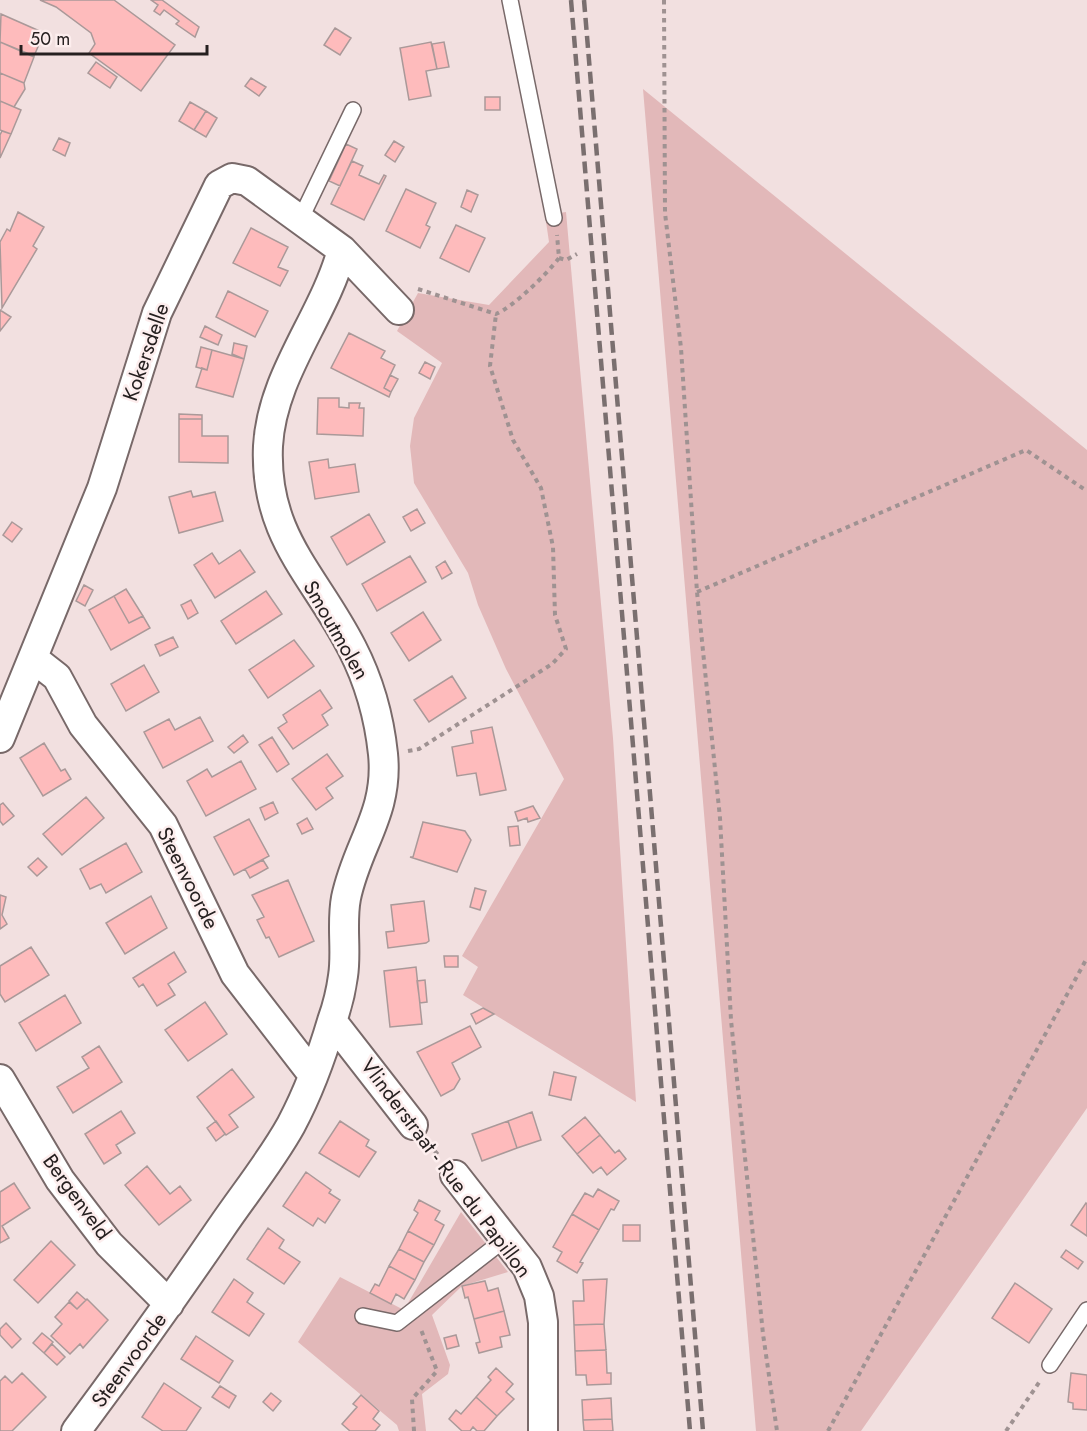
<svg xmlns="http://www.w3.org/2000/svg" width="1087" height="1431" viewBox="0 0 1087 1431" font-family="Jost,sans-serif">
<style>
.green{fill:#e2b8b9}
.building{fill:#febbbc;stroke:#a99;stroke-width:1.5}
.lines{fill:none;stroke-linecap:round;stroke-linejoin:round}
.lane-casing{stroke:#786969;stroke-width:18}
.street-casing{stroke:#786969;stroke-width:32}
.path{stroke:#9f9292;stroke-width:4;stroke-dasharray:4.5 4.5;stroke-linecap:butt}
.lane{stroke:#fff;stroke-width:15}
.street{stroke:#fff;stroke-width:28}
.rail{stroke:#7a6f6f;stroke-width:4.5;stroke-dasharray:12 6;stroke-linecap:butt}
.labels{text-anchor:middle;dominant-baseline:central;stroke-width:5;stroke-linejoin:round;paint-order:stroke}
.street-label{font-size:21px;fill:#262020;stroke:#fdeeee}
</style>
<rect width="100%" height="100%" fill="#f2e0e0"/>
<!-- green -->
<path class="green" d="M643 89 1087 450V1108L861 1431H756Z
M566 212 613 738 636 1102 463 995 478 967 462 956 564 779 506 669 478 605 468 573 414 483 410 446 414 418 442 363 397 331 418 293 489 305 549 242 545 215Z
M461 1212 508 1272 462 1286 432 1315 450 1365 448 1374 422 1394 426 1431H399L397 1425 298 1342 340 1277 404 1310Z"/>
<!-- building -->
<path class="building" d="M40 0H114L175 45 141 91 89 53 95 44 91 33 56 7Z
M151 0H162L199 27 195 37 176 24 179 21 164 10 160 15 154 11 158 5Z
M1 14 44 33 34 56 0 42Z
M335 28 351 38 340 55 324 45Z
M0 42 34 57 24 83 0 73Z
M431 42 437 69 426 71 431 96 409 100 400 48Z
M444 42 449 67 437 69 432 44Z
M96 62 117 77 110 88 88 73Z
M0 73 24 83 25 89 14 107 0 101Z
M251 78 266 87 259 96 245 86Z
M485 97H500V110H485Z
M0 101 21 110 11 134 0 130Z
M190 102 206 111 194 130 179 121Z
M206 111 217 118 206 137 194 130Z
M2 131 11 134 0 158V135Z
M59 138 70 143 65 156 53 150Z
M394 141 404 147 395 162 385 155Z
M346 144 357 149 340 186 329 181Z
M352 161 363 166 359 175 379 184 384 175 386 176 364 220 331 204Z
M406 189 436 203 426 225 430 227 420 248 386 231Z
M467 190 478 195 471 212 461 207Z
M18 212 44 227 33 246 37 249 2 308 0 242 7 229 10 231Z
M456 225 485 238 469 272 440 258Z
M251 228 288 247 278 267 288 271 280 286 233 263Z
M228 291 268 311 255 337 216 317Z
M0 310 11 317 0 331Z
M205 326 222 335 218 345 200 337Z
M349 333 385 351 381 358 395 365 384 388 391 392 389 397 331 368Z
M234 343 247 346 244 359 232 354Z
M201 347 212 350 207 370 196 367Z
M212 350 244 359 233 397 196 387 202 368 207 370Z
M425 362 435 367 430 379 419 373Z
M390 375 398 379 391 392 384 388Z
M318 398H339V407L349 408V403H360L359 408H364L363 436 317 434Z
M179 414 202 415V419H179Z
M179 419H202V436H228V463L179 462Z
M328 459 329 468 355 464 359 492 315 499 309 462Z
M191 491 193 497 215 492 223 521 179 533 169 497Z
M417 509 425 523 411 531 403 517Z
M369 514 385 542 347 565 331 537Z
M12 522 22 529 12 542 3 535Z
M240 550 255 572 215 598 194 565 212 553 219 564Z
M410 556 426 582 377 611 362 584Z
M445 561 452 573 442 579 436 567Z
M84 585 93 590 85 606 76 601Z
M126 589 143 616 129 623 114 596Z
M266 591 282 614 236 644 221 621Z
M114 596 129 623 143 616 150 628 111 650 89 610Z
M191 600 198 613 188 619 181 605Z
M423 612 441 640 409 661 391 633Z
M173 637 178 647 160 656 155 645Z
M294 640 314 666 268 698 249 670Z
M144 665 159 692 126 711 111 684Z
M452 676 466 698 429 722 414 700Z
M320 690 332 708 322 715 328 725 293 749 278 728 287 722 283 715Z
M200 717 213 741 163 768 144 732 169 719 175 730Z
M492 727 506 790 480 795 476 773 457 776 452 747 473 743 471 731Z
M243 735 248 742 234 753 228 747Z
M272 737 289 764 277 772 259 745Z
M44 743 61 771 65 769 71 779 43 796 20 758Z
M327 754 343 776 326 788 333 798 316 810 292 779Z
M241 761 256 789 206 816 187 781 207 769 212 777Z
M86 797 104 818 62 855 43 834Z
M273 802 278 813 265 820 260 808Z
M3 803 14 816 3 825 0 821V805Z
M533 806 540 818 528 822 527 818 518 821 515 812Z
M307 818 313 829 302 834 297 824Z
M249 819 269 856 234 875 214 837Z
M423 822 465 831 471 840 457 872 410 857H413Z
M518 826 520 845 510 846 508 827Z
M126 843 142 872 106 893 101 884 90 889 80 869Z
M38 858 47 867 37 876 28 867Z
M263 860 268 868 250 878 245 869Z
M288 880 314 941 279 957 269 937 266 938 257 920 264 917 252 895Z
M475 888 486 891 480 910 470 907Z
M0 895 6 897 2 915 7 924 0 929Z
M151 896 167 928 125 954 106 923Z
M424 901 429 941 426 943 388 948 386 932 394 931 391 905Z
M31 947 49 975 5 1002 0 994V966Z
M174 952 186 972 168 984 175 995 157 1006 143 984 139 987 133 978Z
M444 956H458V967H445Z
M416 967 422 1024 390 1027 384 971Z
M425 980 427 1002 420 1003 417 981Z
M65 995 81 1023 36 1051 19 1023Z
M205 1002 227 1034 188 1061 165 1030Z
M483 1008 494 1014 476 1024 471 1014Z
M470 1026 481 1047 452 1063 460 1079 454 1089 441 1096 417 1052Z
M99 1046 122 1082 73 1113 57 1087 89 1068 82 1057Z
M232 1069 254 1097 229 1115 238 1127 226 1135 197 1097Z
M554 1072 576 1077 571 1100 549 1095Z
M121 1111 135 1133 116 1145 121 1153 104 1164 85 1134Z
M532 1112 541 1140 517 1148 508 1121Z
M585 1117 600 1135 577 1154 562 1136Z
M216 1121 225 1134 216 1141 207 1128Z
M340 1121 369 1140 366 1146 376 1152 359 1177 319 1153Z
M508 1121 517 1148 482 1161 472 1134Z
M600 1135 615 1153 619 1150 626 1159 607 1175 601 1167 593 1173 577 1154Z
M147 1166 170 1194 180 1186 191 1200 159 1225 125 1185Z
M306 1172 331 1190 329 1193 340 1200 325 1223 318 1218 313 1226 283 1206Z
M14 1183 30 1208 2 1226 9 1238 0 1243V1192Z
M598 1189 619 1201 614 1210 611 1209 599 1230 572 1214 585 1193 593 1197Z
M419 1200 440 1211 435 1220 444 1225 434 1245 408 1231 418 1213 414 1210Z
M1086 1203 1087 1204V1236L1071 1225Z
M572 1214 599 1230 580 1262 583 1263 577 1273 557 1261 562 1252 553 1247Z
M623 1225H640V1241H623Z
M268 1228 284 1240 279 1248 300 1262 284 1284 247 1259Z
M408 1231 434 1245 424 1262 399 1249Z
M51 1241 75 1265 38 1303 14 1280Z
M399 1249 424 1262 415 1280 389 1266Z
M1066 1250 1083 1262 1078 1269 1061 1257Z
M389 1266 415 1280 404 1299 396 1294 391 1304 370 1293 375 1284 379 1286Z
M234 1279 253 1293 247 1302 264 1314 249 1336 212 1312Z
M607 1279 604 1324 574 1325 573 1301H584L583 1280Z
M485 1281 488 1291 498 1288 504 1311 474 1319 468 1297 465 1298 462 1286Z
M1015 1283 1052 1309 1029 1343 992 1318Z
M77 1292 86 1300 77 1309 69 1301Z
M87 1299 108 1320 83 1348 80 1344 70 1354 51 1336 62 1324 55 1317 69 1302 77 1309Z
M504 1311 510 1335 500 1337 502 1347 479 1353 476 1343 480 1342 474 1319Z
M6 1323 21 1339 12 1348 0 1335V1329Z
M604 1324 606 1350 575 1351 574 1325Z
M42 1333 53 1342 44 1353 33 1343Z
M456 1335 459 1346 447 1349 444 1338Z
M196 1336 233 1361 219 1383 181 1359Z
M52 1344 65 1357 57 1365 44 1353Z
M606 1350 607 1373H611V1384L587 1385 586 1375H576L575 1351Z
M496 1368 513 1384 506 1392 514 1399 497 1416 476 1397 491 1380 488 1377Z
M22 1373 46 1397 12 1431H0V1381L5 1376 12 1383Z
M1071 1373 1087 1375V1410L1073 1409V1403L1068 1402Z
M164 1383 201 1408 186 1431H163L142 1417Z
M220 1386 236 1396 229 1408 212 1397Z
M271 1393 281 1401 273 1411 263 1402Z
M361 1395 379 1411 373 1419 380 1425 375 1431H350L342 1424 357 1407 353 1404Z
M476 1397 497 1416 484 1431H477L473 1427 470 1431H462L449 1419 456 1410 461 1414Z
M611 1398 612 1419 583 1420 582 1400Z
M612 1419 613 1431H584L583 1420Z"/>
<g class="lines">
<defs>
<path id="lane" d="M510 0 554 218
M300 220 353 110
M363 1316 397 1323 505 1239
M1050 1365 1087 1310"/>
<path id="street" d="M34 659 57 677 83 725 163 825 235 974 313 1075
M0 738 102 488 157 313 219 185 232 178 247 181 342 250 399 310
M332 1021 413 1125
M0 1079 60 1180 109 1244 169 1304
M455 1175 527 1267 539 1296 543 1322V1431
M76 1431C126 1364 174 1297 221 1228 244 1194 271 1161 291 1125 308 1093 322 1055 332 1021 337 1007 341 991 343 976 347 951 341 924 346 898 357 844 389 813 383 754 379 716 369 681 352 648 315 575 264 537 268 446 272 374 324 317 342 250"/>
</defs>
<!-- lane casing -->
<use href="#lane" class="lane-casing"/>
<!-- street casing -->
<use href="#street" class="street-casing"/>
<!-- path -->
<path class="path" d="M664 0 665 213 681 348 697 592 720 818 731 1020 763 1334 777 1431
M559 258 566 260 577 254
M418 289 496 314C513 307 547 274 559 258L557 235
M697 592 1026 450 1087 491
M408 751 419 749 552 664 566 649 555 615 553 547 541 488 513 440 490 366 496 314
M429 1144 439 1156
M414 1431 412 1399 437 1371 420 1327
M828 1431 1087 958
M1006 1431 1040 1381"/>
<!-- lane -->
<use href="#lane" class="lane"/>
<!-- street -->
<use href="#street" class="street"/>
<!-- rail -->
<path class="rail" d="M571 0 690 1431
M584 0 703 1431"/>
</g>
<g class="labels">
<!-- street labels -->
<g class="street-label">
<text transform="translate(146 352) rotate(-71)">Kokersdelle</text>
<text transform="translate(336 630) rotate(60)">Smoutmolen</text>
<text transform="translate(188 878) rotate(63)">Steenvoorde</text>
<text transform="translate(446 1168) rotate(53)">Vlinderstraat - Rue du Papillon</text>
<text transform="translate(77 1197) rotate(54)">Bergenveld</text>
<text transform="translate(129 1360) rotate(-54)">Steenvoorde</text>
</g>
</g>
<!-- scale -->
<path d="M21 45v9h186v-9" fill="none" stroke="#262020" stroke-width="3"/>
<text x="30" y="45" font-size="18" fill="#262020" stroke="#fdeeee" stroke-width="4.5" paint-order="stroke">50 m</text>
</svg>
